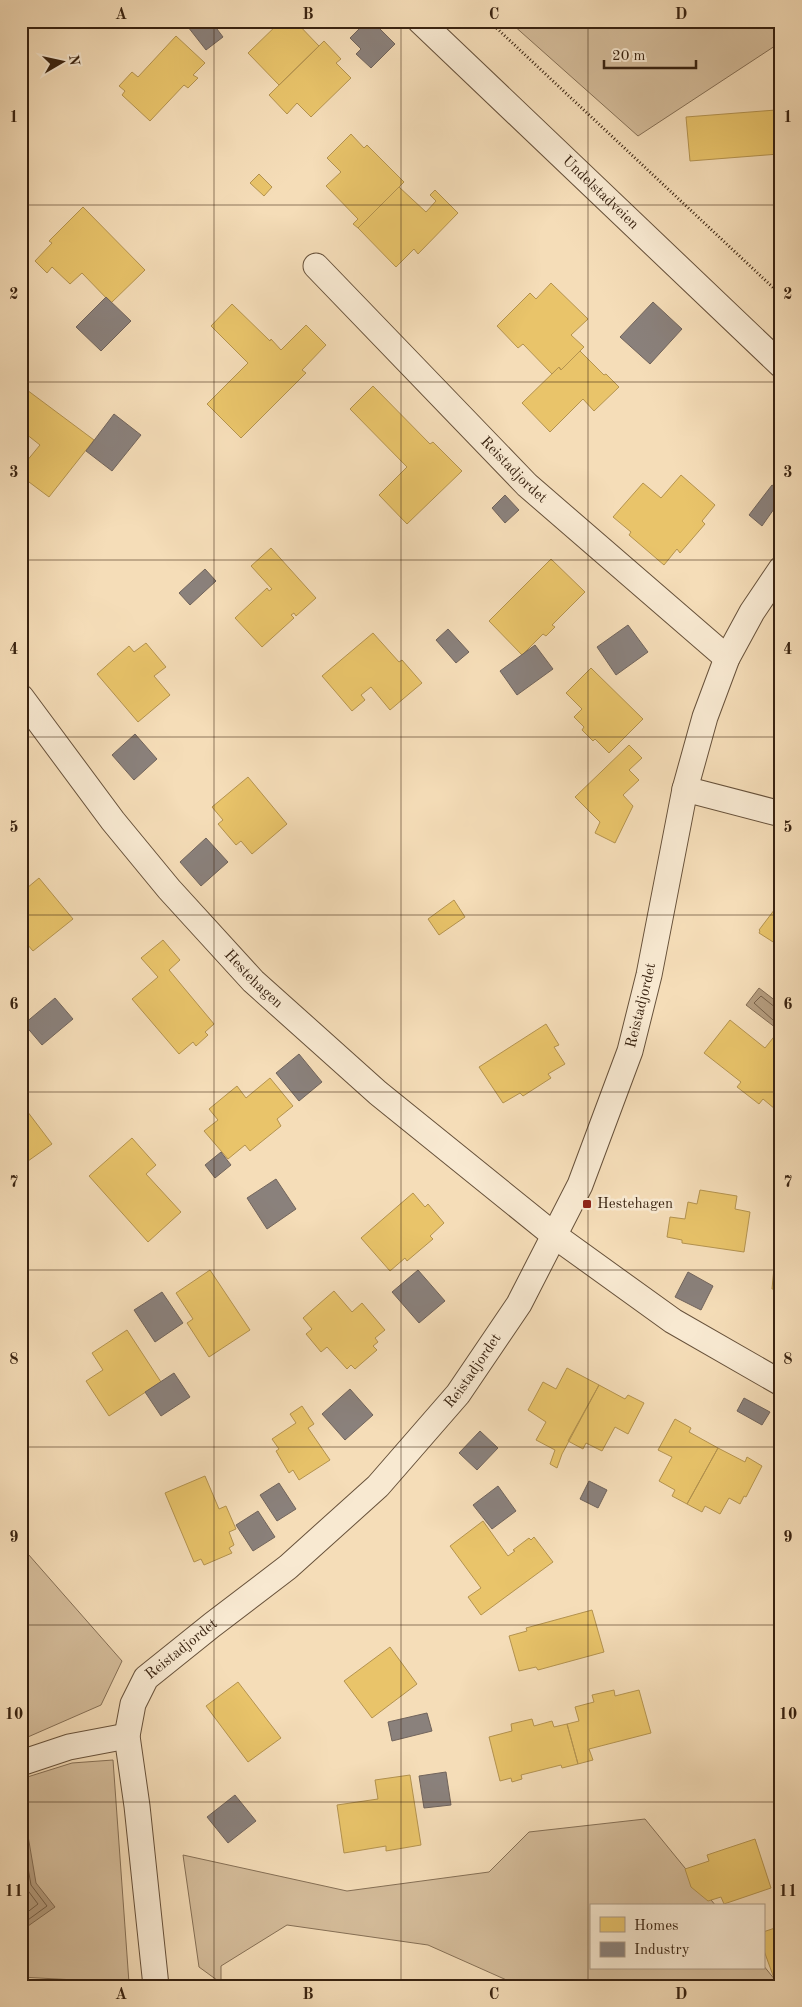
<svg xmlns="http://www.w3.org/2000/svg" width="802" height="2007" viewBox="0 0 802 2007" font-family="'Old Standard TT',serif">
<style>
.green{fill:#d5bd9b;stroke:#867056}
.water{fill:#b59d7f;stroke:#836c53}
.homes{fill:#e9c46a;stroke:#b4934f}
.industry{fill:#8a817c;stroke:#71645c}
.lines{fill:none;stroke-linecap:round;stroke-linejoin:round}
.shore{stroke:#766048;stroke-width:1}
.minor-casing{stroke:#67513a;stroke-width:27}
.path{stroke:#382210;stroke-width:3;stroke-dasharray:1 2.5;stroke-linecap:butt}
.minor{stroke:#f8e9d1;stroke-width:25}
.grid{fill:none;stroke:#382210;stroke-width:1;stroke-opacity:0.55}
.poi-dot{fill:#8f2418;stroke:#f8e9d1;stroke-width:2}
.labels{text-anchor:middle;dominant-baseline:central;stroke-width:5;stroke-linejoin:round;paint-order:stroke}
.street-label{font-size:15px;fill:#382210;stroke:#f8e9d1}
.poi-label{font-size:15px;fill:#382210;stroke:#f8e9d1;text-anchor:start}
.neatline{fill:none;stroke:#382210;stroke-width:2}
.grid-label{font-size:16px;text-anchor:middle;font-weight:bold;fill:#382210}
</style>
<rect width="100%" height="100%" fill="#f5ddb8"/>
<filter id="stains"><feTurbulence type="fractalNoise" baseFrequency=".004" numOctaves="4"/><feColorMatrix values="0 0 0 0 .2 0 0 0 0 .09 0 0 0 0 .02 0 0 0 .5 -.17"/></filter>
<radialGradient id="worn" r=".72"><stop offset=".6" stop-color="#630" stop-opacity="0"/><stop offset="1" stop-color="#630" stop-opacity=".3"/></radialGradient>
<!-- green -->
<path class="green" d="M512 21H781V42L638 136 512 24Z
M21 1546 122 1661 101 1705 21 1740Z
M113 1760 129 1983 21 1977V1779L72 1763Z
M645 1819 716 1906H591V1968H763V1965L780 1986H520L428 1945 287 1925 221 1966V1983L199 1967 183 1855 347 1891 489 1872 529 1832Z"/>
<!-- water -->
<path class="water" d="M759 988 781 1005V1022L776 1028 746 1005Z
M21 1823 26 1824 36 1883 55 1907 21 1931Z"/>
<!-- homes -->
<path class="homes" d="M87 21H138L88 28Z
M281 21H295L319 46 279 85 248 53Z
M176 36 205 63 193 75 198 78 188 88 184 85 150 121 122 95 125 91 119 86 132 72 138 77Z
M324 41 341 59 336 63 351 78 311 117 297 103 287 114 269 95Z
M776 110 779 154 690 161 686 117Z
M351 134 364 148 367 145 404 182 358 228 353 224 358 219 326 186 341 172 327 158Z
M259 174 272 187 264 196 250 183Z
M399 187 426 212 436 201 430 195 435 190 458 213 418 254 414 249 396 267 358 228Z
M83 207 145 270 111 303 82 273 70 284 52 267 47 273 35 261 52 243 49 241Z
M551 283 588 319 571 335 584 347 561 370 559 367 552 374 523 344 518 348 497 326 530 293 536 299Z
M232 304 270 341 271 339 281 350 306 325 326 345 302 370 306 373 241 438 207 404 248 363 211 326Z
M580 351 604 375 606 374 619 387 594 411 583 399 550 432 522 403 559 367 561 370Z
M373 386 430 444 433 442 462 471 407 524 379 495 407 467 350 409Z
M27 390 94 440 49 497 21 476V468L40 445 21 430V398Z
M681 475 715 505 702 521 705 524 680 553 677 549 664 565 629 535 631 532 613 517 643 483 661 498Z
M271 548 316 598 296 616 294 613 291 615 294 618 262 647 235 618 267 588 269 591 272 589 251 566Z
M551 559 585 592 552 625 555 627 546 636 543 634 522 655 489 621Z
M373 633 399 662 402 660 422 683 390 710 371 687 361 695 365 700 352 711 322 676Z
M146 643 166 667 154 676 170 695 138 722 97 674 129 646 134 652Z
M591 668 643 719 609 753 595 739 593 741 582 730 584 727 574 717 582 709 566 693Z
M629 745 642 758 629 770 639 780 623 795 633 806 615 843 595 833 600 822 575 797Z
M248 777 287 824 252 854 241 841 236 845 218 824 223 820 212 807Z
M39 878 73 919 33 951 21 937V893Z
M454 900 465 917 439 935 428 919Z
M781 901V947L759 933 760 931 759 930Z
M163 940 180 960 169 970 214 1024 205 1032 208 1035 196 1046 193 1042 179 1054 132 999 158 977 141 958Z
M730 1020 765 1048 781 1028V1114L763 1099 759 1104 737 1087 741 1082 704 1053Z
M546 1024 559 1045 554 1047 565 1064 548 1074 551 1078 523 1096 520 1093 503 1103 479 1067Z
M270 1078 293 1106 277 1119 281 1126 250 1151 245 1145 228 1159 204 1131 218 1120 209 1109 237 1086 246 1098Z
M21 1103 52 1144 21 1166Z
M132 1138 156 1165 146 1174 181 1212 148 1242 89 1176Z
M700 1190 737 1196 735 1209 750 1212 744 1252 682 1243V1240L667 1237 670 1217 685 1219 688 1202 697 1204Z
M413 1193 425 1207 428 1204 444 1223 430 1236 433 1239 407 1261 405 1258 390 1271 361 1238Z
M774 1268 781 1269V1290L772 1289Z
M210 1270 250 1330 209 1357 187 1323 193 1319 176 1293Z
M334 1291 352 1312 362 1303 385 1330 375 1338 378 1342 373 1346 377 1350 355 1369 351 1365 347 1369 327 1347 321 1352 306 1334 312 1329 303 1318Z
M127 1330 161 1382 109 1416 86 1381 103 1370 92 1353Z
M567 1368 599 1385 562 1454 557 1468 550 1464 555 1450 536 1440 546 1422 528 1410 543 1382 556 1389Z
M599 1385 625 1399 628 1395 644 1403 628 1434 615 1427 602 1451 586 1443 583 1449 568 1441Z
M302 1406 314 1424 308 1428 330 1460 299 1480 293 1470 289 1473 276 1451 279 1449 272 1439 296 1423 290 1414Z
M675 1419 691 1428 689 1432 718 1448 687 1504 672 1496 675 1490 659 1481 672 1457 658 1450Z
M718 1448 745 1462 747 1457 762 1466 746 1497 744 1496 740 1504 729 1498 720 1514 705 1506 702 1512 687 1504Z
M205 1476 219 1509 226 1506 236 1529 229 1532 234 1545 229 1548 232 1553 204 1565 201 1559 194 1562 165 1493Z
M483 1521 508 1556 515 1551 513 1550 529 1538 531 1540 534 1537 553 1562 481 1615 468 1597 481 1588 450 1546Z
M592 1610 604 1652 538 1670 536 1667 519 1671 509 1636 527 1631 526 1628Z
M390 1647 417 1684 372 1718 344 1681Z
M238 1682 281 1738 248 1762 206 1706Z
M614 1690 615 1696 639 1690 651 1733 589 1749 593 1760 578 1764 567 1724 579 1721 575 1707 594 1702 592 1695Z
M532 1719 534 1726 552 1721 554 1727 567 1724 578 1764 562 1768 561 1765 521 1775 522 1779 512 1782 511 1778 500 1781 489 1737 512 1731 511 1724Z
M410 1775 421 1845 386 1851V1846L344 1853 337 1805 378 1799 375 1780Z
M755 1839 771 1888 724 1904 721 1897 708 1901 691 1887 685 1869 709 1861 707 1855Z
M781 1926V1986H769L768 1984 775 1981 763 1948V1932Z"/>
<!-- industry -->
<path class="industry" d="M195 21H211L223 37 206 50 188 27Z
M367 21H372L395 44 371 68 356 54 361 49 350 38Z
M106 297 131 321 101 351 76 327Z
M653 302 682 329 650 364 620 337Z
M114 414 141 435 112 471 86 451Z
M772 485 781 491V499L762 526 749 515Z
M505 495 519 510 505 523 492 508Z
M205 569 216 581 190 605 179 593Z
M628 625 648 652 616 675 597 647Z
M448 629 469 652 456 663 436 640Z
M535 645 553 669 517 695 500 671Z
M135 734 157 759 134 780 112 755Z
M206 838 228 862 201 886 180 862Z
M55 998 73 1019 42 1045 24 1024Z
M299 1054 322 1082 299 1101 276 1073Z
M221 1152 231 1165 215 1178 205 1165Z
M276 1179 296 1209 267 1229 247 1198Z
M418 1270 445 1301 419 1323 392 1292Z
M688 1272 713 1286 701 1310 675 1297Z
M162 1292 183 1323 155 1342 134 1310Z
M174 1373 190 1397 161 1416 145 1392Z
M350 1389 373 1415 345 1440 322 1414Z
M744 1398 770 1412 762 1425 737 1411Z
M480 1431 498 1448 477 1470 459 1453Z
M589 1481 607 1490 598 1508 580 1499Z
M279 1483 296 1509 277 1521 260 1495Z
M498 1486 516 1511 492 1529 473 1505Z
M258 1511 275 1537 253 1551 236 1525Z
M427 1713 432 1731 392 1741 388 1722Z
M446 1772 451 1805 424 1808 419 1776Z
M235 1795 256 1821 228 1843 207 1817Z"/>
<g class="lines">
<!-- shore -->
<path class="shore" d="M781 1009 776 1008 761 996 754 1003 773 1020 781 1019
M21 1828 31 1885 47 1906 21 1925
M21 1863 26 1888 38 1904 21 1917"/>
<defs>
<g id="minor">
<path id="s1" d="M420 21 781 365"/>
<path id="s2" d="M316 266 527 485 727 658"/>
<path id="s3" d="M21 697 113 821 169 889 253 981 378 1093 555 1236 673 1321 781 1383"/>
<path d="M685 789 781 814"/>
<path d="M21 1763 69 1747 127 1736"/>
<path id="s4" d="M156 1986 137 1806 127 1736 133 1704 146 1678 212 1625 288 1567 378 1486 458 1394 519 1304 580 1185 630 1051 649 975 685 789 705 717 727 658 752 612 781 569"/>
</g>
</defs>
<!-- minor casing -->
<use href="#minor" class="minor-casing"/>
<!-- path -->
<path class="path" d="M489 21 781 295"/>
<!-- minor -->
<use href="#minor" class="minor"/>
</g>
<!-- grid -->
<path class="grid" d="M214 21V1986M401 21V1986M588 21V1986M21 205H781M21 382H781M21 560H781M21 737H781M21 915H781M21 1092H781M21 1270H781M21 1447H781M21 1625H781M21 1802H781"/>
<!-- markers -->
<rect class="poi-dot" x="582" y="1199" width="10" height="10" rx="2.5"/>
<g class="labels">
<!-- street labels -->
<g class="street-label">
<text stroke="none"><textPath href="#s1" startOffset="249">Undelstadveien</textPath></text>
<text stroke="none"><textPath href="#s2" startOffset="284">Reistadjordet</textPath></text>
<text stroke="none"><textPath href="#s3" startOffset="366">Hestehagen</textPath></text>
<text stroke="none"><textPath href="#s4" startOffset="1169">Reistadjordet</textPath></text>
<text stroke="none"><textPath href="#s4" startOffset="764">Reistadjordet</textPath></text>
<text stroke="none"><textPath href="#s4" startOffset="359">Reistadjordet</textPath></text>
</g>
<!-- poi labels -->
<g class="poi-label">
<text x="597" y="1204">Hestehagen</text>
</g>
</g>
<!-- margin -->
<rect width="802" height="2007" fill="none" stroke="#f5ddb8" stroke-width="55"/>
<!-- legend -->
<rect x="590" y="1904" width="175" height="65" fill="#f8e9d1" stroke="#ab9984"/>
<rect x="600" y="1917" width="25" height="15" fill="#e9c46a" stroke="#ab9984"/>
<text x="634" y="1930" font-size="15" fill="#382210">Homes</text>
<rect x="600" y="1942" width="25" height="15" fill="#8a817c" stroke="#ab9984"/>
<text x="634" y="1954" font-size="15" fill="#382210">Industry</text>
<!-- north arrow -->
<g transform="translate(62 62) rotate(81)" stroke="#f8e9d1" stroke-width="4" paint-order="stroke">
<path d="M0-4L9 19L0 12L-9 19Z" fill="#382210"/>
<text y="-8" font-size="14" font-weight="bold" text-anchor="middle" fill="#382210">N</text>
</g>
<!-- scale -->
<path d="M604 60v8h92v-8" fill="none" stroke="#382210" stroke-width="2.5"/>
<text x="612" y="60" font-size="15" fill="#382210" stroke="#f8e9d1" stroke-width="4" paint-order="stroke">20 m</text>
<rect x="28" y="28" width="746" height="1952" class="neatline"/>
<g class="grid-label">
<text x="121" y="19">A</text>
<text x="308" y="19">B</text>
<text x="494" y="19">C</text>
<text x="681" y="19">D</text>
<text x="14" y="122">1</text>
<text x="788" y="122">1</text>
<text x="14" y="299">2</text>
<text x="788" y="299">2</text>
<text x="14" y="477">3</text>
<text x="788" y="477">3</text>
<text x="14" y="654">4</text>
<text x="788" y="654">4</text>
<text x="14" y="832">5</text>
<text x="788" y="832">5</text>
<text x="14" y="1009">6</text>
<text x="788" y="1009">6</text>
<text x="14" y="1187">7</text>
<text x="788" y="1187">7</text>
<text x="14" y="1364">8</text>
<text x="788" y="1364">8</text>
<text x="14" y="1542">9</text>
<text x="788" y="1542">9</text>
<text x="14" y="1719">10</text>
<text x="788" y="1719">10</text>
<text x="14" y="1896">11</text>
<text x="788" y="1896">11</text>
<text x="121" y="1999">A</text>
<text x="308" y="1999">B</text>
<text x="494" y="1999">C</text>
<text x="681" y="1999">D</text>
</g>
<rect width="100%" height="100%" filter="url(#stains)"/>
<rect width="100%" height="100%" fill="url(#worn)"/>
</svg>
